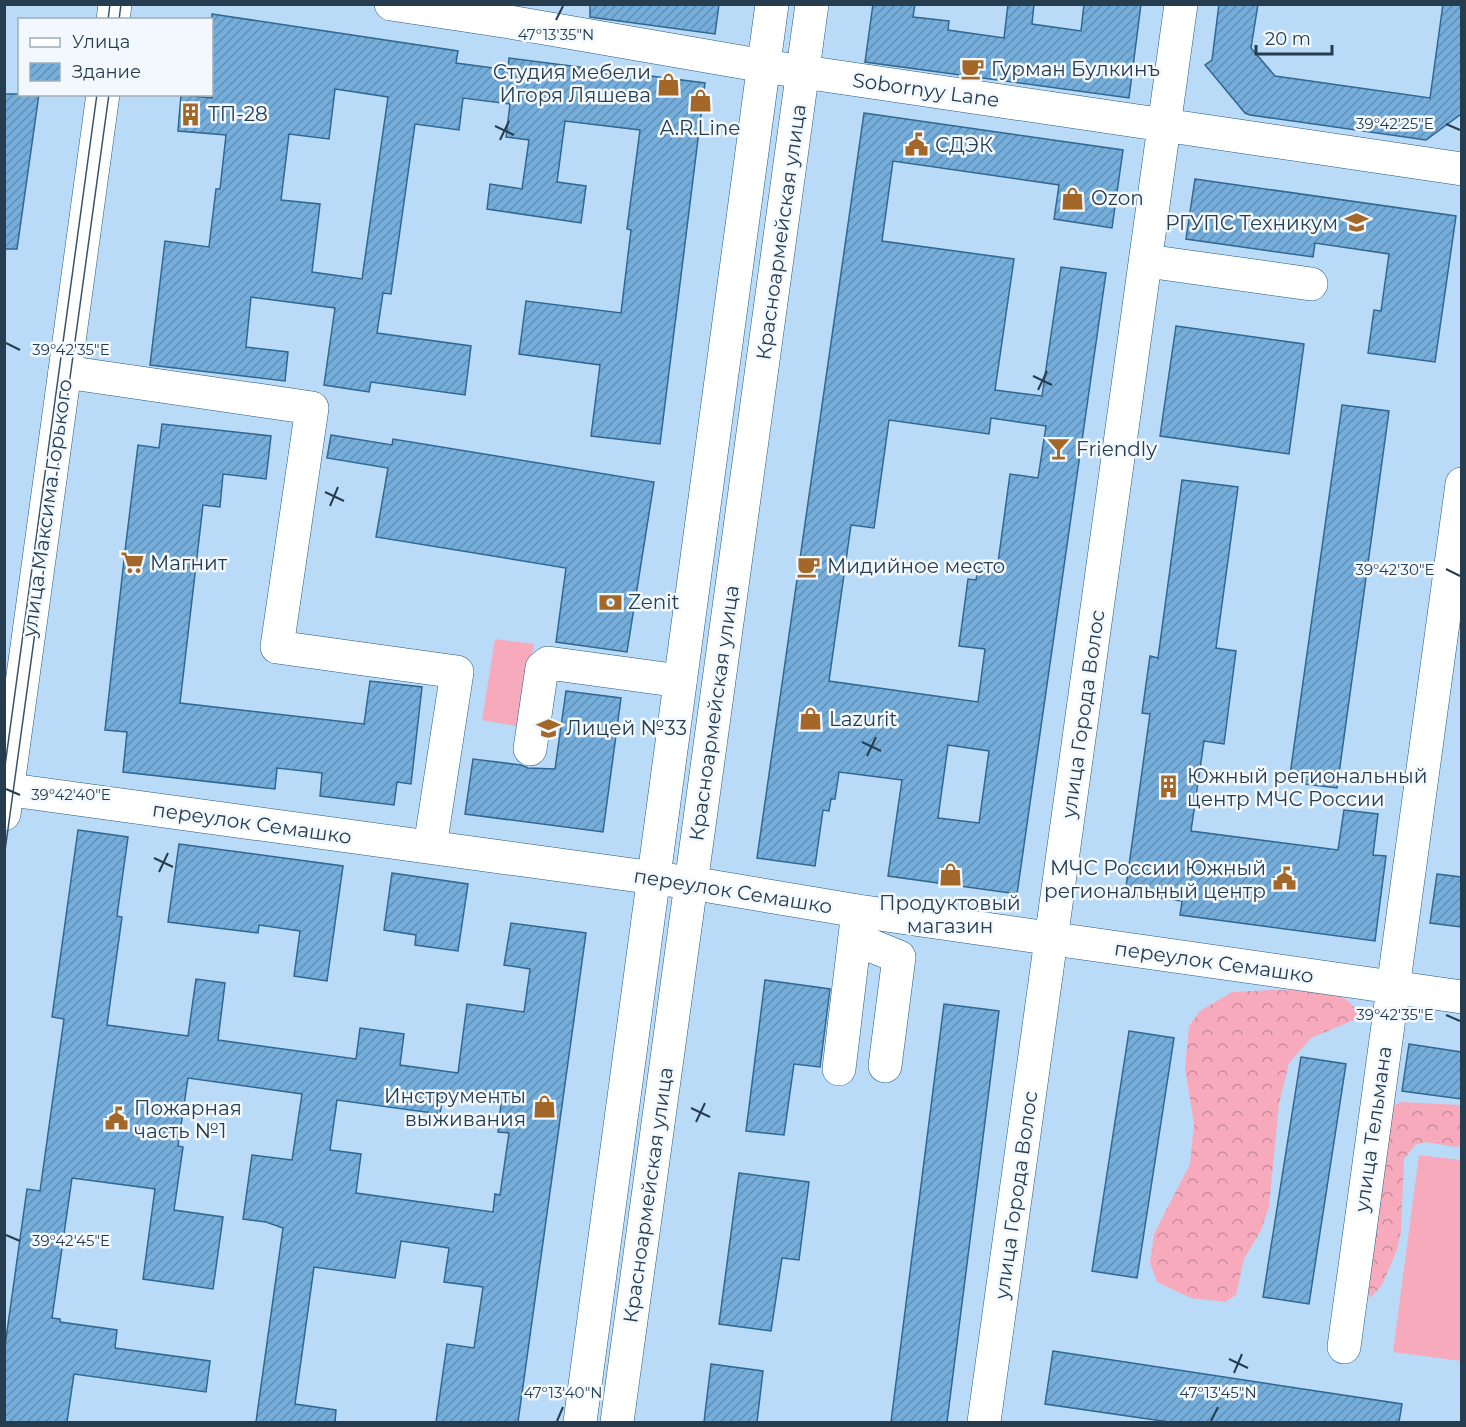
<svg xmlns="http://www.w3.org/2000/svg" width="1466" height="1427" viewBox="0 0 1466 1427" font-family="Montserrat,sans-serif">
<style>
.forest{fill:url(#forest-crowns)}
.pitch{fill:#f8aabd}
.building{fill:url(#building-hatch);stroke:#316790;stroke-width:1.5;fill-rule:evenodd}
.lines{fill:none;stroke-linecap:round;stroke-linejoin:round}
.minor-casing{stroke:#225a82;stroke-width:34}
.major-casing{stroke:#225a82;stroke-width:34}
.minor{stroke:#fff;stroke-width:33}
.major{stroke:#fff;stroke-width:33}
.tram{stroke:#3a5267;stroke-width:1.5}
.ticks{fill:none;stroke:#263d50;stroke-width:2}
.labels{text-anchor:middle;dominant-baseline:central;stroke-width:5;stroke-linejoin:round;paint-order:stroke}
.poi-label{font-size:20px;fill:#263d50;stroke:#f2f8fd;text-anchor:start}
.street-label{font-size:20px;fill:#263d50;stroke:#f2f8fd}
.ticks-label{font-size:15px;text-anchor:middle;fill:#263d50;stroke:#f2f8fd;stroke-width:5;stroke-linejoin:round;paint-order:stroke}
</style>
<defs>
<pattern id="forest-crowns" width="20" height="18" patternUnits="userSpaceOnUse" patternTransform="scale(1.5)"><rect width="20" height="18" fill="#f8aabd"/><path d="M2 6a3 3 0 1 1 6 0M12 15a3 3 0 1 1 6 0" fill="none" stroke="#c98c9c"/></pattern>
<pattern id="building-hatch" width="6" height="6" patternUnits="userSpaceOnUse" patternTransform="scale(1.5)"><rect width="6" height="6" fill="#76aedb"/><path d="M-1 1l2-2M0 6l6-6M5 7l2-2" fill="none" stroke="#618fb4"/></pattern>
</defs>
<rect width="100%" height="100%" fill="#b9dbf7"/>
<!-- forest -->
<path class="forest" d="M1272 990C1301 992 1349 982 1359 1018L1311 1038 1289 1063 1279 1104 1269 1207 1261 1230 1244 1259 1236 1295 1225 1302 1191 1298 1157 1282 1150 1263 1154 1234 1190 1164 1194 1124 1185 1068 1189 1026 1200 1011 1232 992Z
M1401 1102 1461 1105V1146L1456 1147 1425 1142 1415 1145 1404 1159 1401 1231 1397 1250 1382 1285 1370 1298 1365 1281 1385 1110Z"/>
<!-- pitch -->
<path class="pitch" d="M495 639 534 644 521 727 482 720Z
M1419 1155 1461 1160V1361L1393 1352Z"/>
<!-- building -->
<path class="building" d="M590 4H719L715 34 590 17Z
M873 4H915L913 17 949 21 948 30 1004 38 1008 4H1034L1032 24 1081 31 1084 4H1141L1129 98 865 62Z
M1219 4H1258L1251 48 1275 76 1430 98 1443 4H1461V114L1426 140 1250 115 1245 113 1205 65 1212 60Z
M212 14 458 51 456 63 508 70 509 58 705 83 660 444 591 436 600 365 519 354 526 301 621 313 631 230 627 229 640 130 565 121 557 182 586 186 581 223 487 209 490 184 522 189 529 140 506 137 510 104 463 98 459 130 415 124 391 294 383 293 377 333 471 346 465 395 371 382 369 392 324 385 335 308 251 297 246 347 288 352 285 381 150 365 165 241 209 247 216 189H220L226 135 178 131 181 95 212 98ZM335 89 388 97 362 279 312 272 320 204 281 200 289 134 329 139Z
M4 94H39L17 249H4Z
M864 113 1123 150 1112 228 1054 219 1059 185 893 161 882 241 1014 259 995 390 1042 396 1061 267 1106 273 1017 894 888 876 902 780 839 772 835 799H831L829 811 823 810 815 866 757 858ZM991 418 1046 426 1038 478 1010 474 997 570 978 568 976 580 968 579 959 646 985 649 978 702 829 681 851 525 874 528 889 420 989 434ZM948 745 989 751 979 823 938 818Z
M1195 179 1456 216 1435 362 1368 353 1374 310 1381 311 1389 254 1315 243 1313 257 1186 239Z
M1176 326 1304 344 1289 454 1160 436Z
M1342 405 1389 411 1337 788 1289 782Z
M162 424 271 436 266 479 223 474 220 507 203 505 180 703 364 724 370 681 422 687 411 784 397 782 394 805 320 796 322 773 277 768 275 789 123 772 127 732 105 730 125 551 138 445 159 448Z
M331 435 392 445 393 439 654 482 627 652 556 642 566 568 376 537 388 468 327 458Z
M1182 480 1238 487 1216 648 1236 651 1224 744 1204 741 1191 831 1338 850 1344 810 1378 814 1373 855 1386 856 1375 941 1180 915 1182 901 1125 894 1150 714 1142 713 1150 656 1158 658Z
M566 691 621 698 603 832 465 814 473 759 521 765 528 768 555 769Z
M78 830 128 837 117 916 122 917 107 1025 188 1036 196 979 225 983 218 1040 356 1059 360 1028 404 1034 400 1065 458 1073 467 1004 524 1012 530 969 504 965 511 923 586 933 518 1422H436L447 1344 474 1348 483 1287 444 1282 449 1248 401 1241 395 1278 314 1267 295 1404 336 1410 335 1422H256L283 1228 266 1222 243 1219 252 1155 292 1160 302 1094 188 1078 178 1146 183 1147 174 1210 223 1217 213 1289 143 1279 155 1189 72 1178 52 1318 60 1319V1322L117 1330 115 1348 210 1361 206 1392 74 1374 67 1422H4V1353L27 1189 40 1191 64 1019 52 1017ZM443 1095 501 1103 498 1132 509 1133 500 1195 495 1194 493 1212 356 1193 361 1154 330 1150 337 1100 440 1114Z
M179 844 343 866 327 981 294 976 300 931 259 925 258 933 168 922Z
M392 873 468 884 458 951 415 945 416 935 384 930Z
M1437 874 1461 877V927L1430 923Z
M765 980 830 989 820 1067 794 1064 784 1135 746 1131Z
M944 1004 999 1011 947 1422H891Z
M1129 1031 1174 1038 1137 1278 1092 1271Z
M1409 1044 1461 1052V1099L1402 1091Z
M1301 1057 1346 1064 1309 1304 1263 1297Z
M739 1173 809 1182 799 1260 782 1258 771 1331 719 1324Z
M1053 1351 1402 1404 1399 1422H1169L1045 1404Z
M711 1364 763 1371 757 1422H704Z"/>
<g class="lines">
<defs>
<path id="minor" d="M391 4 510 22 764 66 1462 169
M1147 261 1311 284
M65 372 312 408 277 647 457 672 430 847
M530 749 542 668 548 663 680 681
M4 789 691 883 858 911 1462 997
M855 939 899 957 885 1066
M839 1069 858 911
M1344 1347 1462 484
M984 1422 1181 4"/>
<path id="major" d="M113 20 115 4
M4 814 103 94
M580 1422 772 4
M617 1422 812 4"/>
</defs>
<!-- minor casing -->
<use href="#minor" class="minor-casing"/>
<!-- major casing -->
<use href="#major" class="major-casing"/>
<!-- minor -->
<use href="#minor" class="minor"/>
<!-- major -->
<use href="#major" class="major"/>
<!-- tram -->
<path class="tram" d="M108 20 110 4
M119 20 121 4
M4 773 97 94
M4 858 109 94"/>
</g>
<!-- ticks -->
<path class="ticks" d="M556 20 563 6M1446 124 1460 130M495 126 514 135M500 140 509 121M6 343 20 350M1033 376 1052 385M1038 390 1047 371M325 492 344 501M330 506 338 487M1446 569 1460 576M862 742 881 751M867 756 876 737M6 789 20 795M154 858 173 867M159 872 168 853M1446 1015 1460 1021M691 1108 710 1117M696 1122 705 1103M6 1235 20 1241M1229 1359 1248 1368M1234 1373 1242 1354M557 1421 563 1407M1211 1421 1218 1407"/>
<!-- icons -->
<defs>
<symbol id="cafe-bare" viewBox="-9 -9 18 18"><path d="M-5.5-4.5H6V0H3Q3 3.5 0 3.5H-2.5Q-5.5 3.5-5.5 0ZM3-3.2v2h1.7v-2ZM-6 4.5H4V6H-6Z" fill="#a36829" stroke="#f2f8fd" stroke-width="2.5" paint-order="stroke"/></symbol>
<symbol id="shop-bare" viewBox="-9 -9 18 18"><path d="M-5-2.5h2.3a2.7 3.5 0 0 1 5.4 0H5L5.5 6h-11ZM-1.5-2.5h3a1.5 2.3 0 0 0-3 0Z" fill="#a36829" stroke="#f2f8fd" stroke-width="2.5" paint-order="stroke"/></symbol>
<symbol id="building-bare" viewBox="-9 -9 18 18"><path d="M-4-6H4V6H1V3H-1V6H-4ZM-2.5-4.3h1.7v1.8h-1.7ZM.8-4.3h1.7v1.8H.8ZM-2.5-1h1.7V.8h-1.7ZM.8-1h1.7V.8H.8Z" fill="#a36829" stroke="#f2f8fd" stroke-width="2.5" paint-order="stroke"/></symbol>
<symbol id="civic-bare" viewBox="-9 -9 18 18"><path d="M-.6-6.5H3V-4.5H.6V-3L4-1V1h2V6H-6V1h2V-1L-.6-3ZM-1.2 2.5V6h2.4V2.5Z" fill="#a36829" stroke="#f2f8fd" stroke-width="2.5" paint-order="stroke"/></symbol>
<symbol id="university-bare" viewBox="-9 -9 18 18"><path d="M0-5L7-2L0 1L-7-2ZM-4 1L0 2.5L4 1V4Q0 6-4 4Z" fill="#a36829" stroke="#f2f8fd" stroke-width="2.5" paint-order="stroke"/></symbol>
<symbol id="bar-bare" viewBox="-9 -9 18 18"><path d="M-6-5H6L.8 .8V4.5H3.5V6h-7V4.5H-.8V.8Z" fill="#a36829" stroke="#f2f8fd" stroke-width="2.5" paint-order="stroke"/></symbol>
<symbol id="supermarket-bare" viewBox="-9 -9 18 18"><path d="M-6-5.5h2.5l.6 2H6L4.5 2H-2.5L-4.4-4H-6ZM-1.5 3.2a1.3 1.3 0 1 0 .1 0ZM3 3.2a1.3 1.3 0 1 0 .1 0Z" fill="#a36829" stroke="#f2f8fd" stroke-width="2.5" paint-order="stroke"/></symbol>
<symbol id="bank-bare" viewBox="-9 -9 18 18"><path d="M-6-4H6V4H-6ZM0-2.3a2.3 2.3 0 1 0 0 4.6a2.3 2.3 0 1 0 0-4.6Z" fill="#a36829" stroke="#f2f8fd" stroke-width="2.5" paint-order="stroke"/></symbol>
<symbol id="school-bare" viewBox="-9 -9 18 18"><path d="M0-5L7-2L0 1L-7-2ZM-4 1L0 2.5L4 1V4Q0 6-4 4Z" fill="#a36829" stroke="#f2f8fd" stroke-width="2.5" paint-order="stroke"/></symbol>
</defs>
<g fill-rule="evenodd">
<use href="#cafe-bare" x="956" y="52" width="33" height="33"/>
<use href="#shop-bare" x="652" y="68" width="33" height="33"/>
<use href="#shop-bare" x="684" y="84" width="33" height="33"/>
<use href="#building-bare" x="174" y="98" width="33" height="33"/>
<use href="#civic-bare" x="900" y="128" width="33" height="33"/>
<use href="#shop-bare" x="1056" y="182" width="33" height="33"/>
<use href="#university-bare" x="1340" y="206" width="33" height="33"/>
<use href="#bar-bare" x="1042" y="432" width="33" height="33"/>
<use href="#supermarket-bare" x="116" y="546" width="33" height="33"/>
<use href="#cafe-bare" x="792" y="550" width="33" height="33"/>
<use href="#bank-bare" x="594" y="586" width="33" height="33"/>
<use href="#shop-bare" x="794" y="702" width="33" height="33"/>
<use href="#school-bare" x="532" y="712" width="33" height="33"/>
<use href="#building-bare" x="1152" y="770" width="33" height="33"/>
<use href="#shop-bare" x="934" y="858" width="33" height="33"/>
<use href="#civic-bare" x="1268" y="862" width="33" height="33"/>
<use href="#shop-bare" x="528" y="1090" width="33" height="33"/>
<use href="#civic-bare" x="100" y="1102" width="33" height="33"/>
</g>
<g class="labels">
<!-- poi labels -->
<g class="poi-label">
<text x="991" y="69">Гурман Булкинъ</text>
<text x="651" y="72" text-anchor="end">Студия мебели<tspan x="651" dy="23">Игоря Ляшева</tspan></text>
<text x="208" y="114">ТП-28</text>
<text x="700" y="128" text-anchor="middle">A.R.Line</text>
<text x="935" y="145">СДЭК</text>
<text x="1091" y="198">Ozon</text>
<text x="1338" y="223" text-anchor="end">РГУПС Техникум</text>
<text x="1076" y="449">Friendly</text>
<text x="150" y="563">Магнит</text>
<text x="827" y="566">Мидийное место</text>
<text x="628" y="602">Zenit</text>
<text x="829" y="719">Lazurit</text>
<text x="566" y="728">Лицей №33</text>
<text x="1187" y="776">Южный региональный<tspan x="1187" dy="23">центр МЧС России</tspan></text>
<text x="1266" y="868" text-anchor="end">МЧС России Южный<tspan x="1266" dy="23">региональный центр</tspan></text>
<text x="950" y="903" text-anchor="middle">Продуктовый<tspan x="950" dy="23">магазин</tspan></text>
<text x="526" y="1096" text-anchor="end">Инструменты<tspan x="526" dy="23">выживания</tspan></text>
<text x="134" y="1108">Пожарная<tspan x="134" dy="23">часть №1</tspan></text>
</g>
<!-- street labels -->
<g class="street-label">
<text transform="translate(926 90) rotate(8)">Sobornyy Lane</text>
<text transform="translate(781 232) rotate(-82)">Красноармейская улица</text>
<text transform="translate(47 508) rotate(-82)">улица Максима Горького</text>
<text transform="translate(714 713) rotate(-82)">Красноармейская улица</text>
<text transform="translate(1083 714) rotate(-82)">улица Города Волос</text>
<text transform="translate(252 823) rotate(8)">переулок Семашко</text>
<text transform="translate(733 891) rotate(9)">переулок Семашко</text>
<text transform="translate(1214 962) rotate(8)">переулок Семашко</text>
<text transform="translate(1373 1129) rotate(-82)">улица Тельмана</text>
<text transform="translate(648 1195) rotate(-82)">Красноармейская улица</text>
<text transform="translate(1016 1195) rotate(-82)">улица Города Волос</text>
</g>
</g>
<g class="ticks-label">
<text x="556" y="40">47°13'35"N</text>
<text x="1395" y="129">39°42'25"E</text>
<text x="71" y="355">39°42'35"E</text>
<text x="1395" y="575">39°42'30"E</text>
<text x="71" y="800">39°42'40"E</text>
<text x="1395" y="1020">39°42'35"E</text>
<text x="71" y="1246">39°42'45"E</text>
<text x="563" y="1398">47°13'40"N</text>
<text x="1218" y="1398">47°13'45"N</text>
</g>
<!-- border -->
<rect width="1466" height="1427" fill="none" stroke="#263d50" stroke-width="12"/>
<!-- legend -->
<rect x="18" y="18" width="195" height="78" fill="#f2f8fd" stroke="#a0adb8" stroke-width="1.5"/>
<rect x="30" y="38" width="30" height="9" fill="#ffffff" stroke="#a0adb8" stroke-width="1.5"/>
<text x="72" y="48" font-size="18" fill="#263d50">Улица</text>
<rect x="30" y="63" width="30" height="18" fill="url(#building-hatch)" stroke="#a0adb8" stroke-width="1.5"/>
<text x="72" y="78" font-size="18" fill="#263d50">Здание</text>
<!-- scale -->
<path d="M1256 45v9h76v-9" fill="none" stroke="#263d50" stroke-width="3"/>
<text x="1265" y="45" font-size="18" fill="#263d50" stroke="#f2f8fd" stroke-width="4.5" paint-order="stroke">20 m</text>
</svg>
